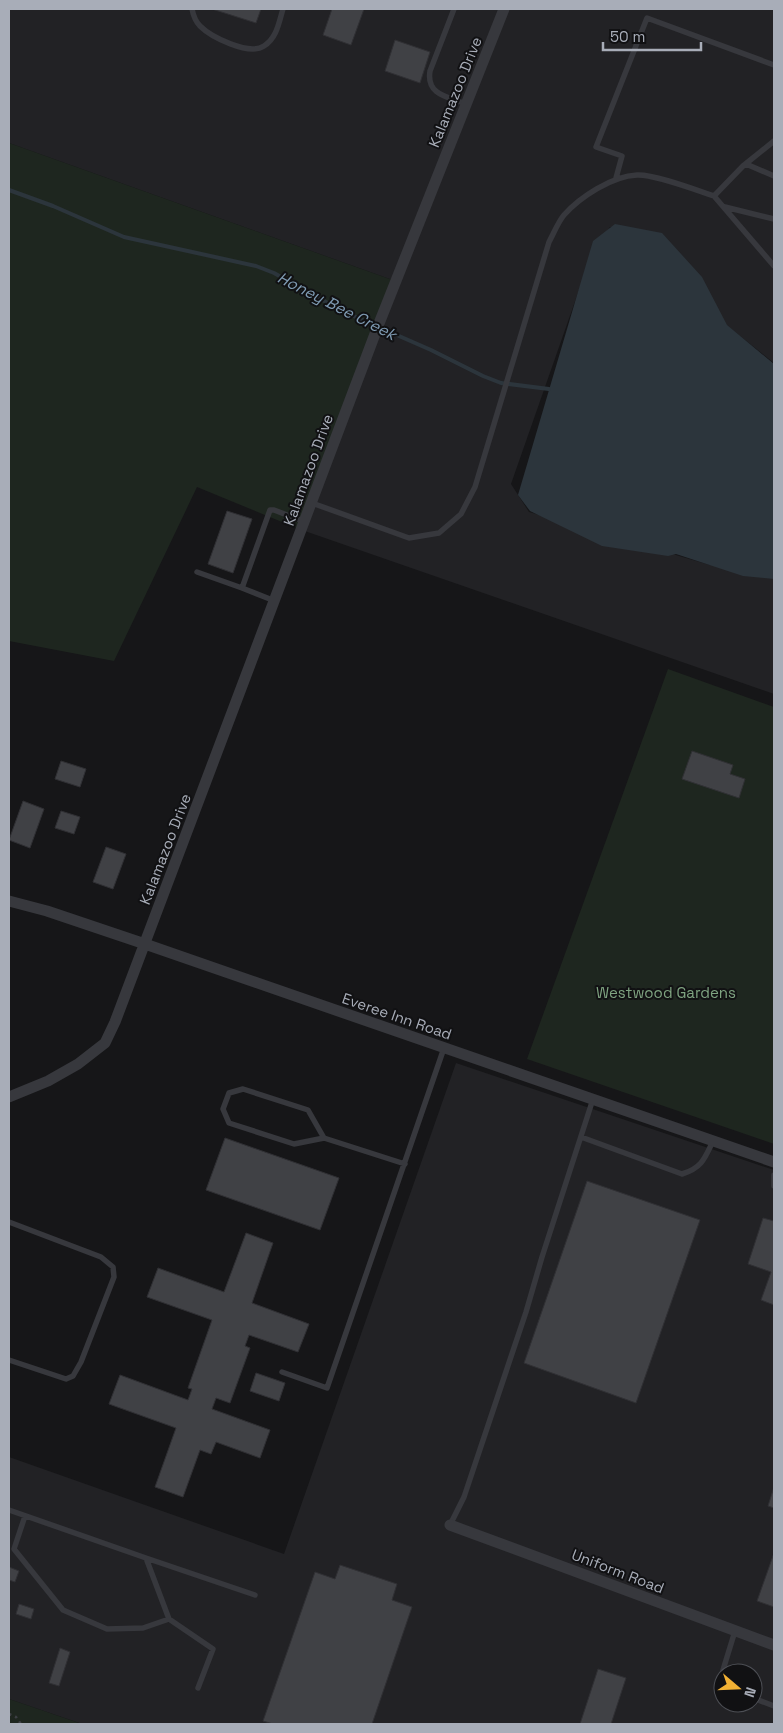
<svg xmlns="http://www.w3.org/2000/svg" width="783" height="1733" viewBox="0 0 783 1733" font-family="'Space Grotesk',sans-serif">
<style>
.built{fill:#222225;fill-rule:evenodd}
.green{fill:#1e261f}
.water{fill:#2c353c}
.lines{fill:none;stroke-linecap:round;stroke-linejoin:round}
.stream{stroke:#2c353c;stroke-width:4}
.building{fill:#404145;stroke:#303034}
.path{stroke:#3d3f44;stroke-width:2.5;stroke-dasharray:2.5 4;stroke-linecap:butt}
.lane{stroke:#37383d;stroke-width:5.5}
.street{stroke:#37383d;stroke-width:11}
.labels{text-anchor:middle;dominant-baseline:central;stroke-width:4;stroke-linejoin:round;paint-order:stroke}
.street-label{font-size:15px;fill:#a8adb8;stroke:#111113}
.park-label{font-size:15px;fill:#7fa381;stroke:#111113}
.water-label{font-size:16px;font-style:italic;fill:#7f9bb3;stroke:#111113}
</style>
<rect width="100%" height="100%" fill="#161618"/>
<!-- built -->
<path class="built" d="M9 9H774V363L716 317 662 239 610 227 593 250 511 484 529 512 710 565 774 566V694L299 529 398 282 9 143Z
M456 1063 774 1170V1724H82L9 1699V1457L284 1554ZM723 1673H753V1703H723Z"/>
<!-- green -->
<path class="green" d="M9 143 398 282 299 529 197 487 114 661 9 641Z
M668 669 774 707V1144L527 1059Z
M9 1699 82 1724H9Z"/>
<!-- water -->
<path class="water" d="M615 224 662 233 702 277 727 325 774 364V579L743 576 676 554 668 556 602 546 530 511 518 495 593 241Z"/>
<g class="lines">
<!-- stream -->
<path class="stream" d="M9 190 53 206 124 237 256 266 274 273 342 311 431 350 483 376 501 383 549 389"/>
</g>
<!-- building -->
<path class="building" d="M212 9H261L256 23Z
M332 9H364L351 45 323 35Z
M395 40 430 52 420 83 385 71Z
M227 511 252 519 233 573 208 564Z
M692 751 733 765 730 774 745 779 739 798 682 779Z
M61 761 86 769 80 787 55 779Z
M23 801 44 809 30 848 9 840Z
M61 811 80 817 74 834 55 828Z
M106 847 126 854 113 889 93 882Z
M225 1138 339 1178 320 1230 206 1190Z
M587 1181 700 1220 636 1403 524 1363Z
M763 1218 774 1221V1305L761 1300 771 1272 748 1264Z
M246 1233 273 1243 252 1303 309 1324 298 1352 249 1335 245 1346 250 1348 230 1403 216 1398 212 1409 270 1430 260 1458 216 1442 211 1454 200 1450 183 1497 155 1487 176 1428 109 1404 120 1375 188 1400 192 1389 188 1388 212 1320 147 1297 158 1268 224 1292Z
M256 1373 285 1383 279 1401 250 1391Z
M774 1487V1508L768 1506Z
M774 1553V1607L757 1601Z
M340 1565 397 1584 392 1600 412 1607 372 1724H273L263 1721 315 1572 335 1579Z
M9 1567 19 1571 15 1582 9 1580Z
M19 1604 34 1609 31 1619 16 1614Z
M60 1648 70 1652 59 1686 49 1683Z
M598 1669 626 1678 611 1724H580Z"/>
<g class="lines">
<!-- path -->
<path class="path" d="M9 1714 16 1717 21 1724"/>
<!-- lane -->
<path class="lane" d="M192 9C193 14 196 22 200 26 211 37 249 56 264 46 277 38 279 22 283 9
M454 9 430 71C426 95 448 97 466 104
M746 164 774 176
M616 178 622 156 596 147 647 18 774 65
M714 196 774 266
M725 207 774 219
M312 503 409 538 439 533 461 514 475 487 549 242C554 233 558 222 564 215 580 197 612 176 637 175 654 174 696 190 714 196L743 166 774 141
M197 572 242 588
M275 601 242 588 270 510H274L305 522
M581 1137 682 1174C702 1168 705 1158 713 1141
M324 1138 308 1110 243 1089 229 1093 223 1109 229 1123 294 1144 324 1138 405 1164
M774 1175V1186
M9 1222 101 1257 113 1267 114 1277 81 1362 73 1376 66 1379 9 1360
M282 1372 327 1388 444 1048
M9 1510 146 1558 169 1619 213 1649 198 1688
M25 1516 14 1549 63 1610 107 1629 143 1628 169 1619
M450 1525 464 1497 526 1312 542 1257 593 1099
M146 1558 255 1595
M723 1688 721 1687 723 1670 735 1631
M753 1698 774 1706"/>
<!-- street -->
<path class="street" d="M9 901 47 911 145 944 774 1162
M9 1097 48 1081 78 1064 105 1043 115 1022 378 326 504 9
M450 1525 774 1645"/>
</g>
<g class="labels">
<!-- street labels -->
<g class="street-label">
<text transform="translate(455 92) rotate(-68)">Kalamazoo Drive</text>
<text transform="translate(308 470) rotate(-70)">Kalamazoo Drive</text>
<text transform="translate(165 849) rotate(-69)">Kalamazoo Drive</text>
<text transform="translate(397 1016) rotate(19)">Everee Inn Road</text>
<text transform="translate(618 1571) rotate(21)">Uniform Road</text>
</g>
<!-- park labels -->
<g class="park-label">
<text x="666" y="992">Westwood Gardens</text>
</g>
<!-- water labels -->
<g class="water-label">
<text transform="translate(337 306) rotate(27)">Honey Bee Creek</text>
</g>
</g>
<!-- border -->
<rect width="783" height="1733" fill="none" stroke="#a8adb8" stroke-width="20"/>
<!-- north arrow -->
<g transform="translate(738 1688) rotate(109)"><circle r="24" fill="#111113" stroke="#4d4f55"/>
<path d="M0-4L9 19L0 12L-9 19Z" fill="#f2b134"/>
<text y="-8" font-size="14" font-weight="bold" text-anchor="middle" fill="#a8adb8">N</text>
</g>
<!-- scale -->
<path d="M603 42v8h98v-8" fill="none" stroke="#a8adb8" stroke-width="2.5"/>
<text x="610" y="42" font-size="15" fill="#a8adb8" stroke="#111113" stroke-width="4" paint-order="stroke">50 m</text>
</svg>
